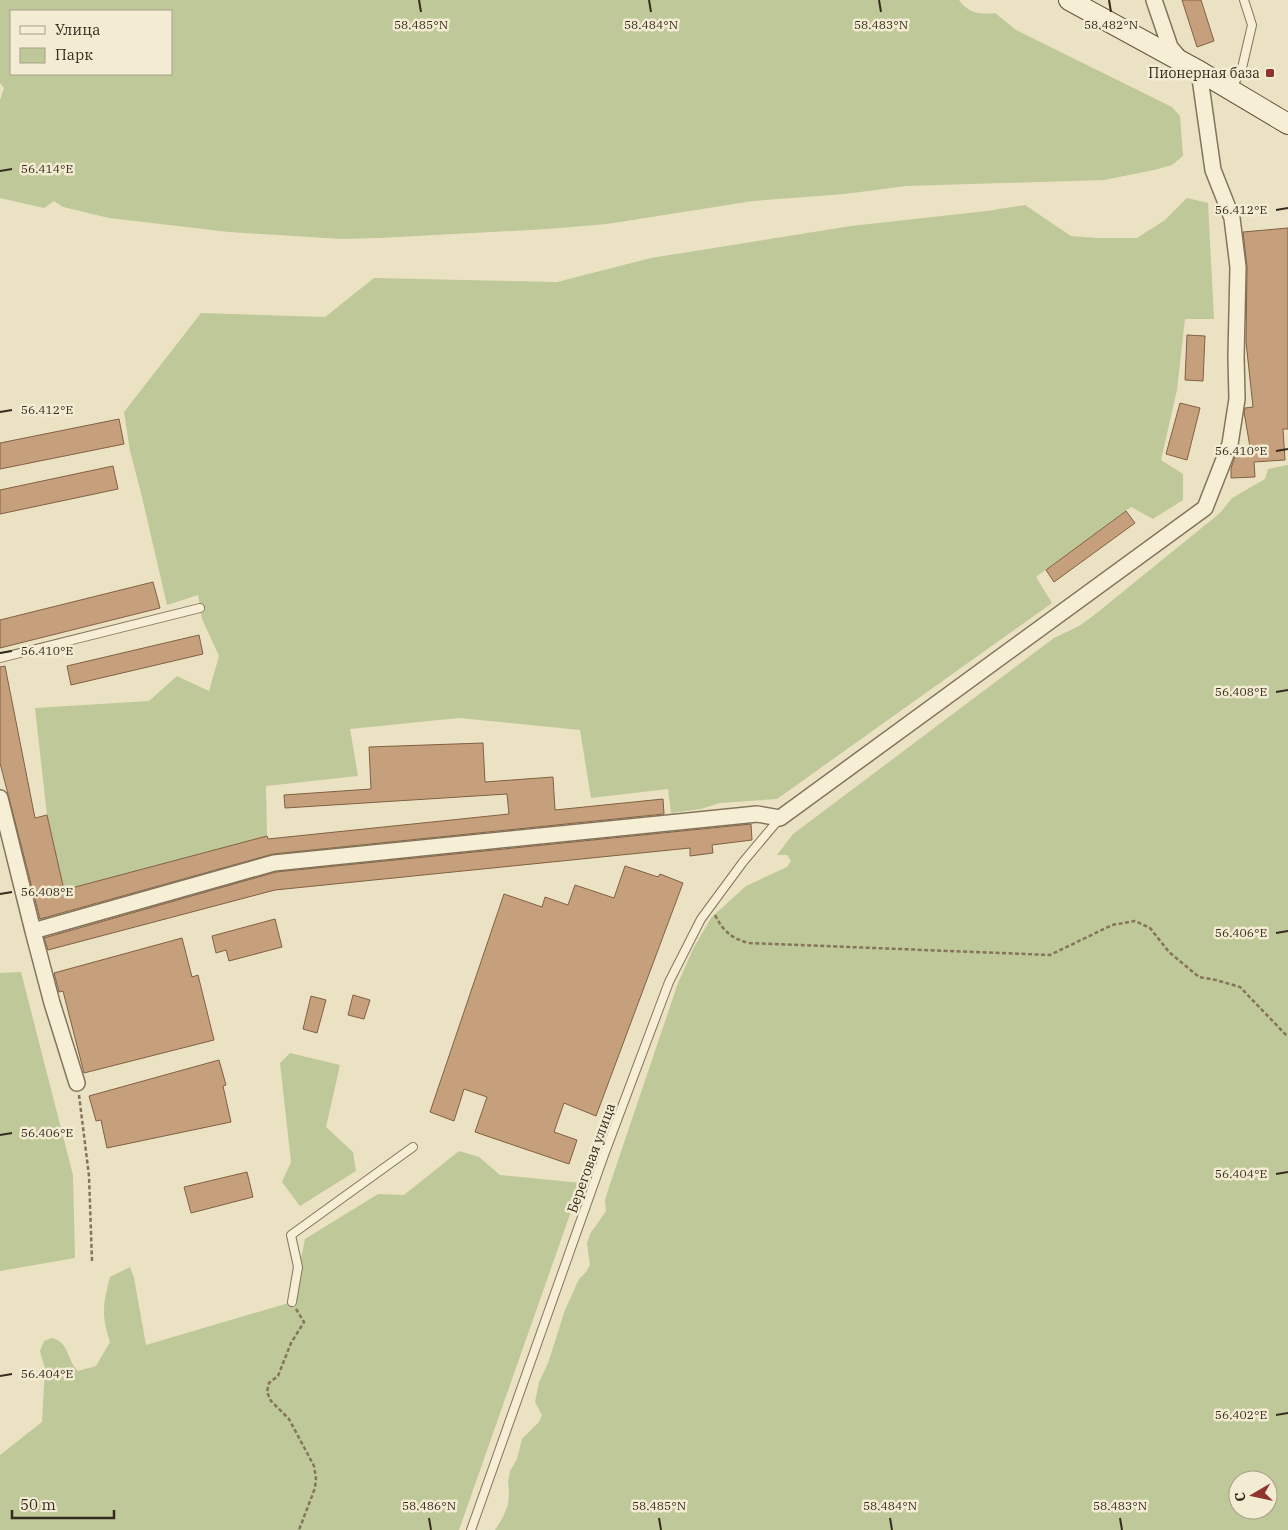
<svg xmlns="http://www.w3.org/2000/svg" width="1288" height="1530" viewBox="0 0 1288 1530" font-family="'IBM Plex Serif',serif">
<style>
.green{fill:#bfc898;fill-rule:evenodd}
.building{fill:#c6a07c;stroke:#816043}
.lines{fill:none;stroke-linecap:round;stroke-linejoin:round}
.lane-casing{stroke:#84745b;stroke-width:10}
.street-casing{stroke:#84745b;stroke-width:18}
.secondary-casing{stroke:#65553e;stroke-width:22}
.path{stroke:#84745b;stroke-width:2.5;stroke-dasharray:4 2.5;stroke-linecap:butt}
.lane{stroke:#f6efd6;stroke-width:8}
.street{stroke:#f6efd6;stroke-width:15}
.secondary{stroke:#f6efd6;stroke-width:20}
.ticks{fill:none;stroke:#352b1e;stroke-width:2}
.poi-dot{fill:#8e352f;stroke:#f3ecd2;stroke-width:2}
.labels{text-anchor:middle;dominant-baseline:central;stroke-width:5;stroke-linejoin:round;paint-order:stroke}
.poi-label{font-size:14px;fill:#352b1e;stroke:#f3ecd2;text-anchor:end}
.street-label{font-size:14px;fill:#352b1e;stroke:#f3ecd2}
.ticks-label{font-size:12px;text-anchor:middle;fill:#352b1e;stroke:#f3ecd2;stroke-width:5;stroke-linejoin:round;paint-order:stroke}
</style>
<rect width="100%" height="100%" fill="#ebe2c3"/>
<!-- green -->
<path class="green" d="M0 0H959C968 13 980 15 995 13L1016 30 1172 107 1180 116 1183 156 1172 165 1154 170 1104 180 906 186 845 194 753 201 607 224 548 229 379 238 341 239 229 232 109 218 63 207 54 201 44 208 0 198V100L4 88 0 83ZM171 11V74H11V11Z
M1187 198 1208 203 1214 319H1185L1177 390 1161 460 1183 474V500L1153 519 1131 507 1036 577 1052 603 777 799 720 803 701 809 671 813 668 789 591 798 580 730 459 718 350 729 358 776 266 786 267 836 64 890 47 815 35 708 149 701 177 676 209 691 219 656 202 619 198 595 167 605 142 497 130 451 124 412 201 313 325 317 374 278 557 282 651 258 851 226 987 211 1025 205 1071 236 1097 238H1137L1165 220Z
M1288 465V1530H495L502 1519 508 1505 509 1492 508 1482 510 1471 517 1459 522 1439 539 1422 542 1415 535 1402 539 1382 548 1363 565 1310 579 1279 586 1272 590 1265 587 1243 590 1234 606 1211 605 1200 608 1190 678 983 693 949 711 918 746 886 787 867 791 861 787 855H777L793 834 1054 638 1079 626 1093 616 1220 513 1232 498 1265 479 1268 469ZM1238 1480H1268V1510H1238Z
M21 972 73 1175 75 1258 0 1271V973Z
M290 1053 340 1065 326 1127 353 1152 356 1171 300 1206 282 1182 291 1162 280 1063Z
M459 1151 479 1157 500 1175 581 1183 459 1530H0V1455L42 1422 45 1369 40 1351 44 1341 52 1338C70 1343 66 1359 78 1371L96 1366 110 1342C101 1315 103 1304 110 1277L130 1267 134 1278 146 1345 292 1302 305 1239 378 1194 404 1195Z"/>
<!-- building -->
<path class="building" d="M1182 0H1201L1214 41 1197 47Z
M1288 228V429H1283L1285 460 1254 462 1255 477 1231 478V468L1235 457H1241V448L1250 447 1244 412 1245 408 1253 407 1246 342 1247 267 1243 232Z
M1187 335 1205 336 1203 381 1185 380Z
M1180 403 1200 408 1187 460 1166 454Z
M119 419 124 444 0 469V443Z
M113 466 118 489 0 514V490Z
M1126 511 1135 523 1054 582 1046 570Z
M153 582 160 608 0 648V620Z
M199 635 203 654 71 685 67 666Z
M5 666 35 818 47 815 64 890 267 836 268 839 509 814 507 794 285 808 284 795 371 789 369 747 483 743 485 782 553 777 555 810 663 799 664 814 273 854 40 919 0 763V667Z
M751 824 752 840 712 845 713 853 690 856V848L275 890 48 950 44 938 276 872Z
M625 866 658 877 660 874 683 883 596 1116 564 1103 554 1132 577 1140 569 1164 475 1132 487 1097 464 1089 454 1121 430 1112 504 894 542 907 545 897 568 905 575 885 614 898Z
M275 919 282 947 229 961 226 950 216 953 212 936Z
M182 938 192 977 198 975 214 1040 84 1073 63 991 59 992 54 973Z
M353 995 370 1000 364 1019 348 1015Z
M311 996 326 1000 317 1033 303 1029Z
M219 1060 226 1085 223 1086 231 1122 107 1148 101 1120 96 1121 89 1096Z
M247 1172 253 1197 191 1213 184 1187Z"/>
<g class="lines">
<defs>
<path id="lane" d="M1231 90 1242 68 1252 25 1244 0
M0 658 200 608
M292 1302 298 1267 291 1235 413 1147
M471 1530 604 1155 669 982 701 919 743 862 780 818"/>
<path id="street" d="M1154 0 1170 47 1181 60
M0 798 33 931
M77 1083 52 1003 33 931 274 863 757 814 780 818 1205 508 1230 444 1237 399 1236 357 1238 267 1232 218 1213 170 1199 71"/>
<path id="secondary" d="M1069 0 1199 71 1288 124"/>
</defs>
<!-- lane casing -->
<use href="#lane" class="lane-casing"/>
<!-- street casing -->
<use href="#street" class="street-casing"/>
<!-- secondary casing -->
<use href="#secondary" class="secondary-casing"/>
<!-- path -->
<path class="path" d="M715 915C723 931 732 939 749 943L1050 955 1112 925 1135 921 1150 928 1169 952 1199 977 1216 980 1240 987 1288 1037
M79 1095 89 1176 92 1261
M296 1309 304 1322 291 1343 278 1376 269 1383 267 1392 271 1401 289 1419 314 1466 316 1478 315 1488 299 1530"/>
<!-- lane -->
<use href="#lane" class="lane"/>
<!-- street -->
<use href="#street" class="street"/>
<!-- secondary -->
<use href="#secondary" class="secondary"/>
</g>
<!-- ticks -->
<path class="ticks" d="M419 0 421 12M649 0 651 12M879 0 881 12M1109 0 1111 12M0 171 12 169M1276 210 1288 208M0 412 12 410M1276 451 1288 449M0 653 12 651M1276 692 1288 690M0 894 12 892M1276 933 1288 931M0 1135 12 1133M1276 1174 1288 1172M0 1376 12 1374M1276 1415 1288 1413M429 1518 431 1530M659 1518 661 1530M890 1518 892 1530M1120 1518 1122 1530"/>
<!-- markers -->
<rect class="poi-dot" x="1265" y="68" width="10" height="10" rx="2.5"/>
<g class="labels">
<!-- poi labels -->
<g class="poi-label">
<text x="1260" y="73">Пионерная база</text>
</g>
<!-- street labels -->
<g class="street-label">
<text transform="translate(591 1158) rotate(-70)">Береговая улица</text>
</g>
</g>
<g class="ticks-label">
<text x="1111" y="29">58.482°N</text>
<text x="421" y="29">58.485°N</text>
<text x="651" y="29">58.484°N</text>
<text x="881" y="29">58.483°N</text>
<text x="47" y="173">56.414°E</text>
<text x="1241" y="214">56.412°E</text>
<text x="47" y="414">56.412°E</text>
<text x="1241" y="455">56.410°E</text>
<text x="47" y="655">56.410°E</text>
<text x="1241" y="696">56.408°E</text>
<text x="47" y="896">56.408°E</text>
<text x="1241" y="937">56.406°E</text>
<text x="47" y="1137">56.406°E</text>
<text x="1241" y="1178">56.404°E</text>
<text x="47" y="1378">56.404°E</text>
<text x="1241" y="1419">56.402°E</text>
<text x="429" y="1510">58.486°N</text>
<text x="659" y="1510">58.485°N</text>
<text x="890" y="1510">58.484°N</text>
<text x="1120" y="1510">58.483°N</text>
</g>
<!-- legend -->
<rect x="10" y="10" width="162" height="65" fill="#f3ecd2" stroke="#a79f8a"/>
<rect x="20" y="26" width="25" height="8" fill="#f6efd6" stroke="#a79f8a"/>
<text x="55" y="35" font-size="15" fill="#352b1e">Улица</text>
<rect x="20" y="48" width="25" height="15" fill="#bfc898" stroke="#a79f8a"/>
<text x="55" y="60" font-size="15" fill="#352b1e">Парк</text>
<!-- north arrow -->
<g transform="translate(1253 1495) rotate(261)"><circle r="24" fill="#f3ecd2" stroke="#a79f8a"/>
<path d="M0-4L9 19L0 12L-9 19Z" fill="#8e352f"/>
<text y="-8" font-size="14" font-weight="bold" text-anchor="middle" fill="#352b1e">С</text>
</g>
<!-- scale -->
<path d="M12 1510v8h102v-8" fill="none" stroke="#352b1e" stroke-width="2.5"/>
<text x="20" y="1510" font-size="15" fill="#352b1e" stroke="#f3ecd2" stroke-width="4" paint-order="stroke">50 m</text>
</svg>
